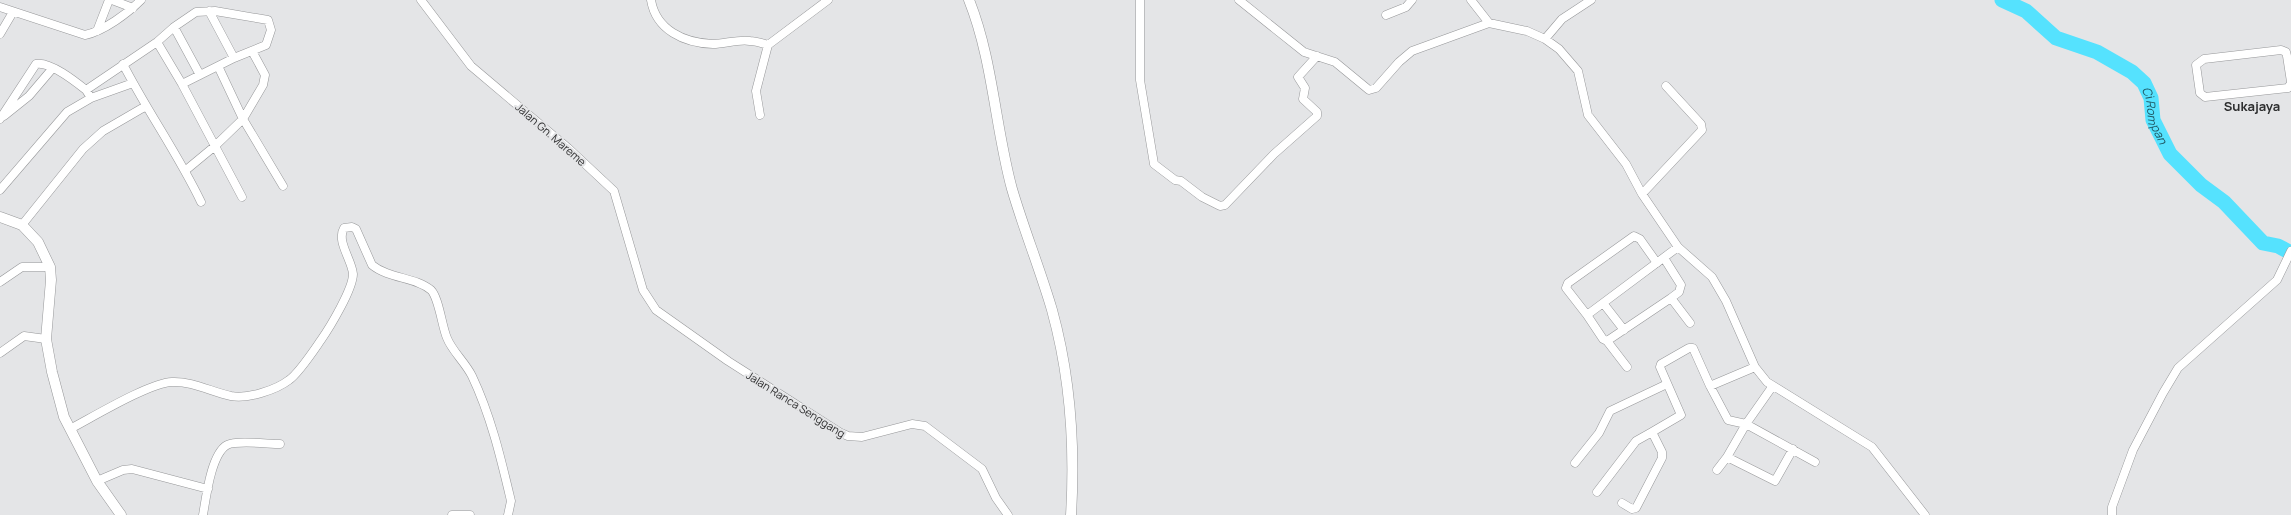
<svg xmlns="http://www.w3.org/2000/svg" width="2291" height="515" viewBox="0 0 2291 515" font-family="Manrope,sans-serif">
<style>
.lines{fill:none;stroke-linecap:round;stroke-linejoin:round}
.river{stroke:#55e2fe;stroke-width:15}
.minor-casing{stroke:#969799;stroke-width:9}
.tertiary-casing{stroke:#969799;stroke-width:11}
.minor{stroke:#fff;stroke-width:8}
.tertiary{stroke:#fff;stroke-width:10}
.labels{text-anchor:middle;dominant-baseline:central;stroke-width:4;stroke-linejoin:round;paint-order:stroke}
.street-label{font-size:11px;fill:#2e2e2f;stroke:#e4e5e7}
.water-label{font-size:12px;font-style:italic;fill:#1e5864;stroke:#e4e5e7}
.quarter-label{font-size:13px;font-weight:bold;fill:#2d2e2f;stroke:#e4e5e7}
</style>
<rect width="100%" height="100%" fill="#e4e5e7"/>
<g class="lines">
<!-- river -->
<path class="river" id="s1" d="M2002 0 2026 11 2056 38 2097 52 2132 72 2144 83 2151 98 2153 120 2170 154 2201 185 2224 202 2263 243 2278 246 2291 253"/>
<defs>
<path id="minor" d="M112 0 133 8
M421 0 471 66 568 148 614 191 643 290 656 310 728 361 841 433 848 436 862 437 912 424 925 426 982 469 996 498 1008 515
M651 0C656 30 684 43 713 44 725 44 738 39 750 41 756 41 762 43 768 45L828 0
M1140 0V80L1154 164 1175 180 1181 181 1202 197 1220 206 1225 205 1274 154 1317 116V112L1303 99 1305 88 1298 77 1317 56
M1239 0 1304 52 1335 62 1369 90 1376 88 1399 62 1412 51 1489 23 1527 31 1545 39 1559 49 1578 71 1588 115 1626 164 1642 194 1678 247 1712 277 1726 301 1755 367 1767 382 1872 447 1925 515
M1471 0 1489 23
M0 7 85 35C104 31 128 13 141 0
M209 11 234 58
M1386 15 1406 7 1412 0
M174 27 200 75
M97 31 109 0
M0 34 13 12
M1545 39 1562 19 1591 0
M157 42 182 84 242 197
M123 64C147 111 178 154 201 202
M218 66 243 119 283 186
M2291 82 2287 56 2286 52 2281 50 2204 59 2196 65 2200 93 2205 97 2288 88 2291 83
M91 98 86 90 157 42 174 27 196 12 215 11 268 20 271 30 266 45 234 58 182 84
M760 115 756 91 768 45
M4 116 29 96 52 69
M0 119 36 64C50 61 76 82 86 90
M186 170 215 146 243 119 263 85 265 75 252 51
M0 190 67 112 91 98 133 83
M1642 194 1702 130 1701 124 1666 86
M22 225 83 149 103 131 146 106
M1657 263 1640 239 1634 236 1568 283 1566 288 1587 315 1678 247
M0 282 22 267H50
M1671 298 1690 323
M1603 303 1624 330
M1587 315 1603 339 1607 341 1671 298 1679 292 1681 285 1664 258
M1607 341 1627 367
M0 353 24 336 46 339
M1710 386 1728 420 1746 424 1815 462
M70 429C93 417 149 383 172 382 192 381 212 392 231 396 248 399 276 390 289 380 299 373 314 350 321 340 330 327 353 289 353 274 352 260 336 241 344 228L352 227 356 229 372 265C389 279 416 277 431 290 439 298 442 327 447 338 452 351 465 362 472 376 491 416 501 459 511 501L508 515
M1727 457 1775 481 1793 449
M1575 463 1599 433 1610 411 1667 384
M1717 470 1727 457 1746 424 1772 387
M97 481 123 470 132 469 208 489
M1597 492 1636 441 1652 432
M1622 503 1632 509 1636 508 1662 458V452L1652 432 1681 415 1660 367 1661 364 1689 348H1693L1710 386 1755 367
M203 515C206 498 211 454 227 445 237 440 268 444 280 444
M452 515H470
M2112 515V507L2133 450 2163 393 2178 368 2277 280 2291 251"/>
<path id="tertiary" d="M969 0C993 60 995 127 1012 189 1024 230 1040 269 1052 310 1070 375 1075 448 1071 515
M0 217 22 225 38 242 50 267 51 280 46 339 52 372 64 417 97 481 121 515"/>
</defs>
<!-- minor casing -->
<use href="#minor" class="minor-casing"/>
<!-- tertiary casing -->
<use href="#tertiary" class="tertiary-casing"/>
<!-- minor -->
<use href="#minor" class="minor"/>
<!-- tertiary -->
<use href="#tertiary" class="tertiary"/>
</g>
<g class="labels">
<!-- street labels -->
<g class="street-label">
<text transform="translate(551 134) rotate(41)">Jalan Gn. Mareme</text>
<text transform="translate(796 404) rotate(32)">Jalan Ranca Senggang</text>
</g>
<!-- water labels -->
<g class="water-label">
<text stroke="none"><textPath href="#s1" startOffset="201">Ci Rompan</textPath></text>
</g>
<!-- quarter labels -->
<g class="quarter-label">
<text x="2252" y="106">Sukajaya</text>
</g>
</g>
</svg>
